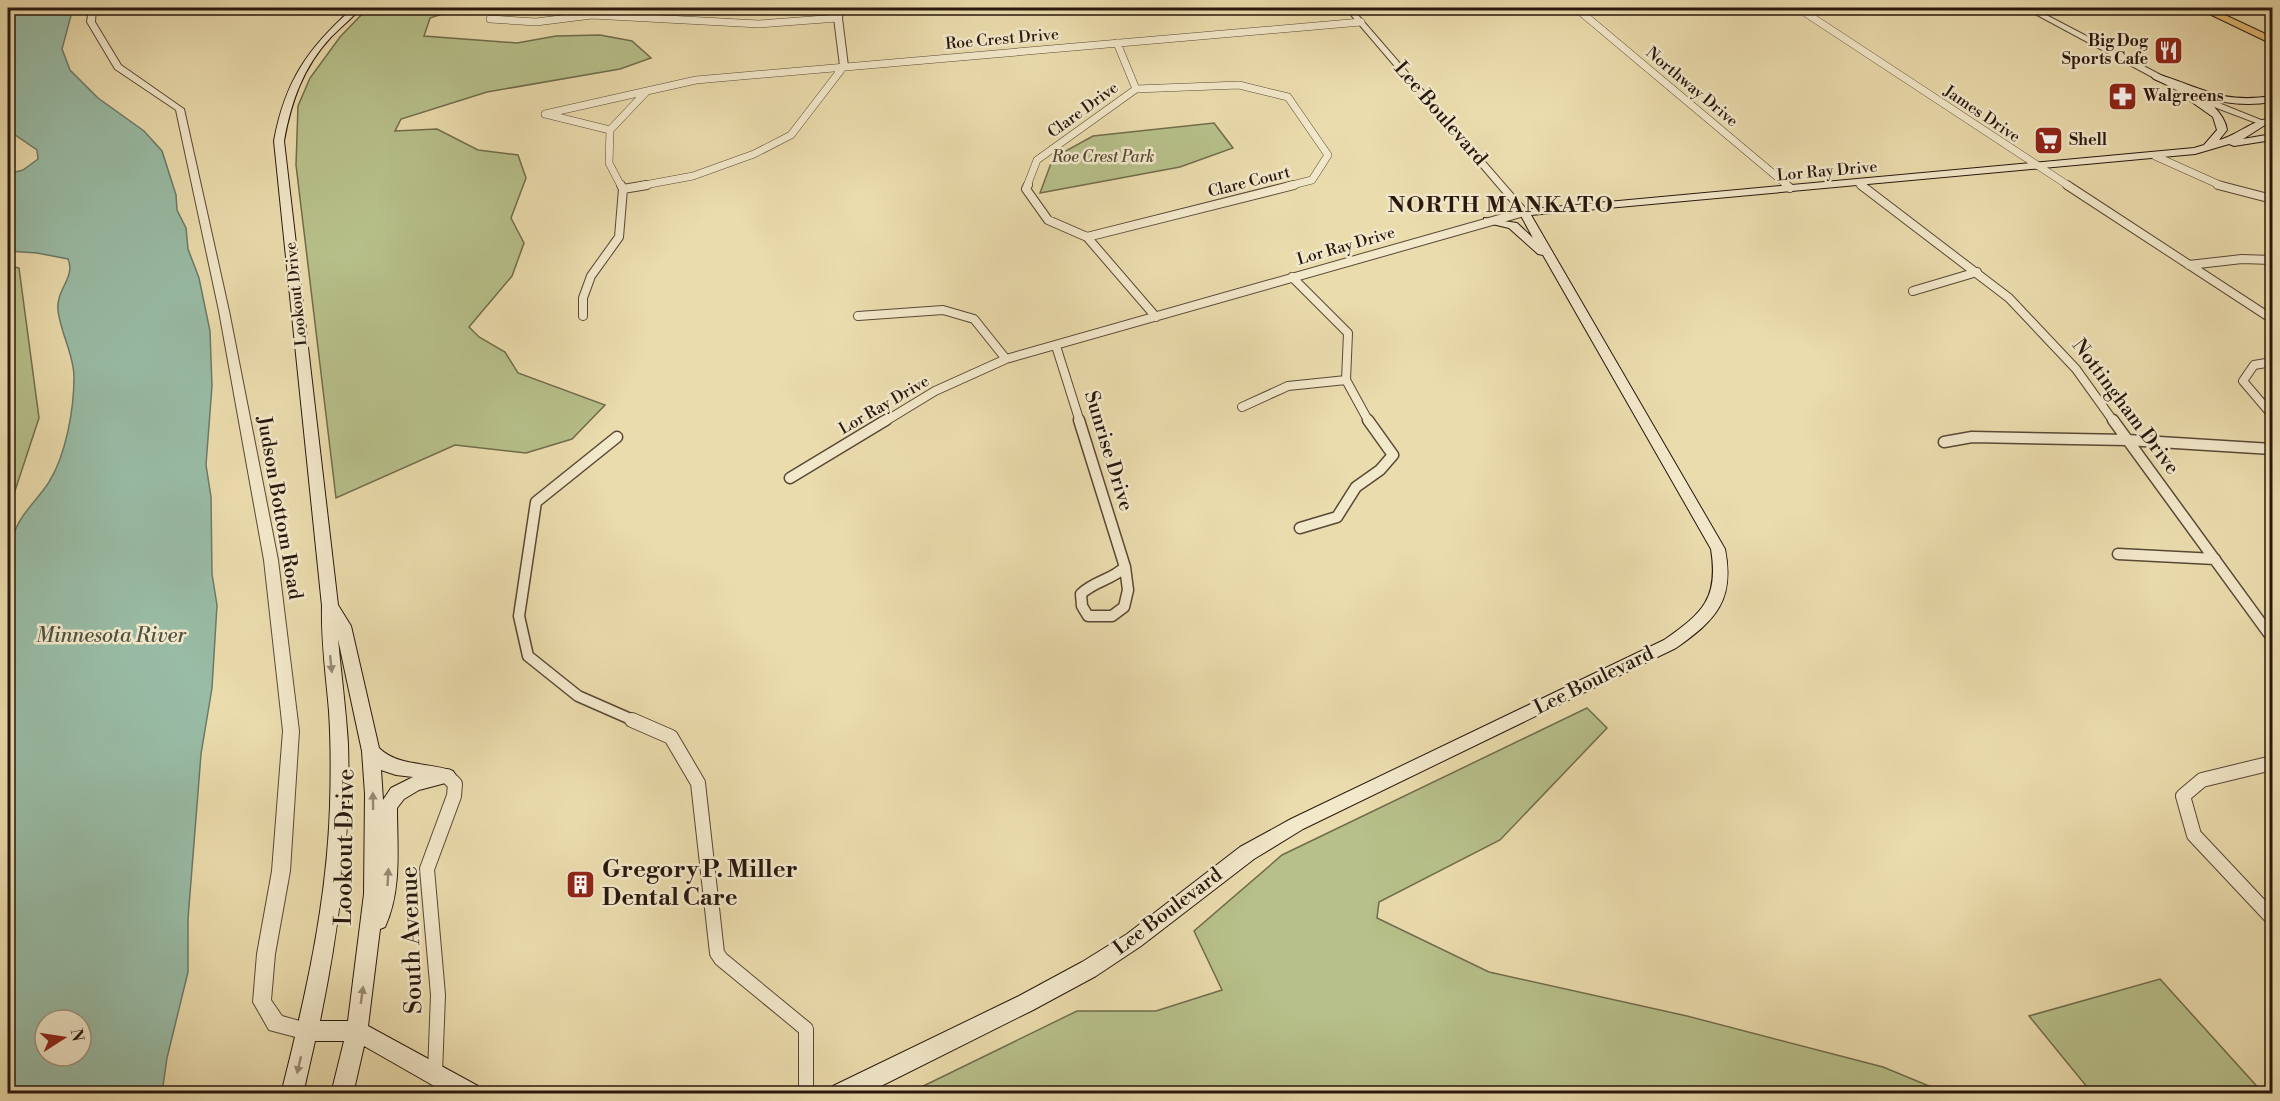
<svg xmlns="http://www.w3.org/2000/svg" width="2280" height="1101" viewBox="0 0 2280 1101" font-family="'Libre Bodoni',serif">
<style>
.green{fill:#b7c08a;stroke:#706c4c;stroke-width:1.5}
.water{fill:#99bca6;stroke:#6c7a69;stroke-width:1.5;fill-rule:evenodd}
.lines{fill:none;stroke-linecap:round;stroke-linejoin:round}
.minor-far3-casing{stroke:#594836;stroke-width:8}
.minor-far2-casing{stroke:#594836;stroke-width:10}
.minor-far1-casing{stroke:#594836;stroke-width:13}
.minor-casing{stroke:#594836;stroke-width:16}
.tertiary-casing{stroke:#594836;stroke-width:2}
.secondary-casing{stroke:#28170e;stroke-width:2}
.motorway-casing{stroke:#28170e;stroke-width:2}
.minor-far3{stroke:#f2e8ca;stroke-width:7}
.minor-far2{stroke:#f2e8ca;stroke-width:8}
.minor-far1{stroke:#f2e8ca;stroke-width:10}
.minor{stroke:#f2e8ca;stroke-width:14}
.tertiary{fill:#f2e8ca;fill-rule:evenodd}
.secondary{fill:#f2e8ca;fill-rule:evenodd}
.motorway{fill:#e6be76;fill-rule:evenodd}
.oneway{fill:#978a75}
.labels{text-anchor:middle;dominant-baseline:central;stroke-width:5;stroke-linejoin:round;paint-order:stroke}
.far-street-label{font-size:16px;fill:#28170e;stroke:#f2e8ca}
.far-poi-label{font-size:16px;font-weight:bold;fill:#28170e;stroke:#f2e8ca;text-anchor:start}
.far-park-label{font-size:16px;font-style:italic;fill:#534a33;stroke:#f2e8ca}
.street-label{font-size:20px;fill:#28170e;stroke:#f2e8ca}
.water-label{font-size:21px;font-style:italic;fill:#505143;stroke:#f2e8ca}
.far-district-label{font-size:22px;font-weight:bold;letter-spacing:1.5px;fill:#28170e;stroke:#f2e8ca}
.near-street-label{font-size:24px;fill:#28170e;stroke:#f2e8ca}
.near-poi-label{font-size:24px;font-weight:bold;fill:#28170e;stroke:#f2e8ca;text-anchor:start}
</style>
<rect width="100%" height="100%" fill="#ebdcad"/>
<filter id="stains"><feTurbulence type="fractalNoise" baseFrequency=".00333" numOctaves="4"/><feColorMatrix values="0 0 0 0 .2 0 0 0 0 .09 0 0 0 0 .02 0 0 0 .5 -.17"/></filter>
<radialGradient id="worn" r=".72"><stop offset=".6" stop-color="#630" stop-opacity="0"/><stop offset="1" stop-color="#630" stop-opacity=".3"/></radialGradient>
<!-- green -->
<path class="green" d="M368 8H460L430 18 424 36 517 43 556 36 600 35 632 41 651 58 620 69 487 92 401 119 395 131 437 129 478 150 518 155 526 178 511 218 524 243 512 276 469 327 479 337 505 352 518 373 605 405 572 439 526 453 455 445 336 498 296 165 298 106 310 78 340 37Z
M1214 123 1233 148 1180 167 1040 193 1053 158 1093 136Z
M8 265 19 268 39 418 8 512Z
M1587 708 1607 728 1500 840 1379 902 1377 918 1489 972 1687 1016 1883 1067 1946 1093H909L1077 1011H1156L1222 990 1194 931 1282 855Z
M2160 979 2263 1093H2092L2029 1016Z"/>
<!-- water -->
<path class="water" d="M8 8H73L62 49 70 70 98 98 144 131 162 151 176 195 177 210 186 228 188 249 199 278 210 331 212 386 206 465 211 497 212 574 217 605 212 688 201 754 188 919V972L167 1058 162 1093H8V548C12 539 15 528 21 519 29 506 41 495 49 482 66 455 74 409 74 377 74 354 60 332 58 310 56 289 76 277 68 259L37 253 8 251V174L23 170 38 159 37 150 8 130ZM45 1020H81V1056H45Z"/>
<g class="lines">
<defs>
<path id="minor-far3" d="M582 8 592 15 759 24 838 18
M1576 8 1788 186
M1798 8 2069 186
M490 19 536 22 592 15
M1136 89 1239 85 1288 97 1328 155 1312 180 1288 186
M610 130 545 114 647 91
M2155 156 2222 186
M1859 183 1863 186
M621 186 609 163 610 130 647 91 696 80 1361 22
M639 186 693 176 754 154 791 135 844 66
M1027 186 1037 160 1136 89 1117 43"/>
<path id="minor-far2" d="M1028 185 1026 189 1048 220 1087 237 1156 317
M1786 185 1790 188
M1861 185 2009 298 2076 369 2114 422
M2067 185 2272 319
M2218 185 2272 199
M623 189 647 185
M1087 237 1294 185
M2189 265 2242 259 2272 260
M1292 277 1348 333 1346 380 1369 422
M1913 291 1977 272
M583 316V298L591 276 619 237 623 189 621 185
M858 316 943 310 974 319 1006 359
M1056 346 1080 422
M2272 362 2254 365 2243 381 2272 415
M1242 407 1288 386 1346 380
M884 422 935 391 1006 359 1524 212"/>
<path id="minor-far1" d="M1079 420 1125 567
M2113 420 2272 638
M617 437 536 502 519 616 528 656 578 696 635 721
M1944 442 1972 437 2127 440 2272 449
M790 478 886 420
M1300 528 1337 517 1356 487 1380 470 1393 455 1368 420
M2118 554 2215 559
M1125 567 1128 590 1124 607 1112 616H1088L1082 606 1081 594C1094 581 1112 580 1125 567Z"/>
<path id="minor" d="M632 720 671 737 698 783 717 953 721 959 806 1029V1094
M2272 763 2202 780 2183 796 2194 835 2272 918
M435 1073 438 995 427 869 454 796 455 784 447 776"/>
<path id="tertiary" d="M89 8H96L95 22 121 65 184 109 229 311 278 560 299 731 290 871 275 954 271 1000 282 1016 314 1025 316 1031 314 1037 307 1040 269 1030 253 1002 257 954 272 871 283 731 264 560 219 311 176 110 115 69 87 22Z
M837 8H844L842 18 848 66 844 68 840 66 834 18Z
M1345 8H1352L1527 210V214H1521Z
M2024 8H2033L2199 95 2266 122 2259 124 2193 99Z"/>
<path id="secondary" d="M353 8H361C352 18 341 27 331 37 303 67 291 102 284 141L338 605 351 626 379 748C399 767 428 762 453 771L456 776 453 781 419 790 404 799 397 808C397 848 402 890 385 927L380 929 368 1026 478 1086 481 1094H448L364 1046 353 1094H331L344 1041H315L303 1094H281C305 999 327 904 330 806 331 774 331 742 329 711 326 675 321 641 322 606L274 141C285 81 308 48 353 8ZM338 639 362 751 365 794 364 894 348 1021H320C339 929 351 838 348 744 346 709 341 674 338 639ZM381 770 396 775 413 777 391 788 383 800Z
M2157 74C2203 88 2221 104 2272 96V102C2229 109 2193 96 2154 79L2152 77Z
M2189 96C2205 94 2225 114 2227 130L2219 140C2238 135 2252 120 2272 118V124L2265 125 2243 139 2272 134V140L2234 146 2229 144 2195 154 1531 215 1725 549C1735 600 1716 620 1676 648L1303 829 1254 859 1141 946 1096 976 1033 1010 865 1094H830L833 1086 1019 996 1082 962 1127 934 1240 847 1291 819 1664 640C1703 613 1719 598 1711 549L1543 255 1538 254 1509 228 1484 222V218L1517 223 1533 238 1519 212 1520 210 2194 148 2204 145 2217 130 2213 117 2189 100Z"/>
<path id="motorway" d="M2197 8H2210L2272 37V44Z"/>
</defs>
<!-- minor-far3 casing -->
<use href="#minor-far3" class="minor-far3-casing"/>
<!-- minor-far2 casing -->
<use href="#minor-far2" class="minor-far2-casing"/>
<!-- minor-far1 casing -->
<use href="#minor-far1" class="minor-far1-casing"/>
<!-- minor casing -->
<use href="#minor" class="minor-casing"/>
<!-- tertiary casing -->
<use href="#tertiary" class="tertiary-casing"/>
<!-- secondary casing -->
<use href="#secondary" class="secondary-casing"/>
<!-- motorway casing -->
<use href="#motorway" class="motorway-casing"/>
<!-- minor-far3 -->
<use href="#minor-far3" class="minor-far3"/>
<!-- minor-far2 -->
<use href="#minor-far2" class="minor-far2"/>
<!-- minor-far1 -->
<use href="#minor-far1" class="minor-far1"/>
<!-- minor -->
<use href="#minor" class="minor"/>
<!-- tertiary -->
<use href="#tertiary" class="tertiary"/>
<!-- secondary -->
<use href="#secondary" class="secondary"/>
<!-- motorway -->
<use href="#motorway" class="motorway"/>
</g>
<!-- one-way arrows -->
<defs><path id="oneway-solid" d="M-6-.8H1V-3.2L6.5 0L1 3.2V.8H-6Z" transform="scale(1.5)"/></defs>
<g class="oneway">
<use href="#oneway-solid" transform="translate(331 664) rotate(84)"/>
<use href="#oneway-solid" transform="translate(373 801) rotate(-91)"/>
<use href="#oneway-solid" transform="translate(388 877) rotate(-87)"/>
<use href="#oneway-solid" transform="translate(362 995) rotate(-82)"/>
<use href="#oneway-solid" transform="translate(299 1065) rotate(103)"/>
</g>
<!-- icons -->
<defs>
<symbol id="restaurant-square" viewBox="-11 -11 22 22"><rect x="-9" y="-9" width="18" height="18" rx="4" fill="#8f2418" stroke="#f2e8ca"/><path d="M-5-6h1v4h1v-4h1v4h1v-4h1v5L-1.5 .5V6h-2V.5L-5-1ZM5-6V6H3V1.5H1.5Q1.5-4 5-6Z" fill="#fff"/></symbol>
<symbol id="pharmacy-square" viewBox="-11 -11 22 22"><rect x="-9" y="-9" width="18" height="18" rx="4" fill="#8f2418" stroke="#f2e8ca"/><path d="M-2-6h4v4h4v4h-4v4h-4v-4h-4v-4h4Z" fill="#fff"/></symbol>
<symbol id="supermarket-square" viewBox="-11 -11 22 22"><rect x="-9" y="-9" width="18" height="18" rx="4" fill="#8f2418" stroke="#f2e8ca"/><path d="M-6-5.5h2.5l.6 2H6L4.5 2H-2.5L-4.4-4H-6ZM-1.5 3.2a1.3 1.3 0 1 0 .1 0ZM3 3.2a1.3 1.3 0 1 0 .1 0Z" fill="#fff"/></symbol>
<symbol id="building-square" viewBox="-11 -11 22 22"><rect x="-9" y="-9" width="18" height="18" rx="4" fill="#8f2418" stroke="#f2e8ca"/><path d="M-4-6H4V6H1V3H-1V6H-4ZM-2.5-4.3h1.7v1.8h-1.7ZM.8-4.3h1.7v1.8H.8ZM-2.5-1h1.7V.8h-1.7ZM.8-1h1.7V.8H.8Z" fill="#fff"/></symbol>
</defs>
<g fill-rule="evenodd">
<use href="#restaurant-square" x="2152" y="34" width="33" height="33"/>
<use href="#pharmacy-square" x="2106" y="80" width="33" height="33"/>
<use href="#supermarket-square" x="2032" y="124" width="33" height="33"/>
<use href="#building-square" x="564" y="868" width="33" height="33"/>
</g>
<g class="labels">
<!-- far-street labels -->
<g class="far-street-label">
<text transform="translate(1002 39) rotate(-5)">Roe Crest Drive</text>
<text transform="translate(1692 87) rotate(40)">Northway Drive</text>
<text transform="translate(1083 110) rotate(-36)">Clare Drive</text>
<text transform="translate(1982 114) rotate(34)">James Drive</text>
<text transform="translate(1827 171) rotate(-5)">Lor Ray Drive</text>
<text transform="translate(1249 182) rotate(-14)">Clare Court</text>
<text transform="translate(1346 246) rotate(-16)">Lor Ray Drive</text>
<text transform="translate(296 294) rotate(-96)">Lookout Drive</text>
<text transform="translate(884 405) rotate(-30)">Lor Ray Drive</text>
</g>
<!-- far-poi labels -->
<g class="far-poi-label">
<text x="2148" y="41" text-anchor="end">Big Dog<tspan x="2148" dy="18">Sports Cafe</tspan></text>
<text x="2143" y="96">Walgreens</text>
<text x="2069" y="140">Shell</text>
</g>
<!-- far-park labels -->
<g class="far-park-label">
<text x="1103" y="157">Roe Crest Park</text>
</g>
<!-- street labels -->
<g class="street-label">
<text transform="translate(1440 114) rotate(49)">Lee Boulevard</text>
<text transform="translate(2125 407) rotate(53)">Nottingham Drive</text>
<text transform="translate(1108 451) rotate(73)">Sunrise Drive</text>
<text transform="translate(279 508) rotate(80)">Judson Bottom Road</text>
<text transform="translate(1594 681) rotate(-26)">Lee Boulevard</text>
<text transform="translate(1168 912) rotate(-37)">Lee Boulevard</text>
</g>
<!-- water labels -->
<g class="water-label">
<text x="111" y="636">Minnesota River</text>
</g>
<!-- far-district labels -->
<g class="far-district-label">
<text x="1501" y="205">NORTH MANKATO</text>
</g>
<!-- near-street labels -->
<g class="near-street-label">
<text transform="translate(345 847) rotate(-89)">Lookout Drive</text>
<text transform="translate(412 940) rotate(-92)">South Avenue</text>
</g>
<!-- near-poi labels -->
<g class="near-poi-label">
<text x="602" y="870">Gregory P. Miller<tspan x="602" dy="28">Dental Care</tspan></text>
</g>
</g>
<!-- margin -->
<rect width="2280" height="1101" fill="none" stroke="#ebdcad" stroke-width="30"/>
<rect x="9" y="9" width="2262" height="1083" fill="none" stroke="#28170e" stroke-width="3"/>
<rect x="15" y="15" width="2250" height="1071" fill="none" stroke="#28170e" stroke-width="1.5"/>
<!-- north arrow -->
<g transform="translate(63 1038) rotate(78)"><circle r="28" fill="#f2e8ca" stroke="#a1947f" stroke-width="1.5"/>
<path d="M0-4.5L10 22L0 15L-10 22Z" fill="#8f2418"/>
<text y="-9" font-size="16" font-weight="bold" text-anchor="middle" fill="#28170e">N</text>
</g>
<rect width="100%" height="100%" filter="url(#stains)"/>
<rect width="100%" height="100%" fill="url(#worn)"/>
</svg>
